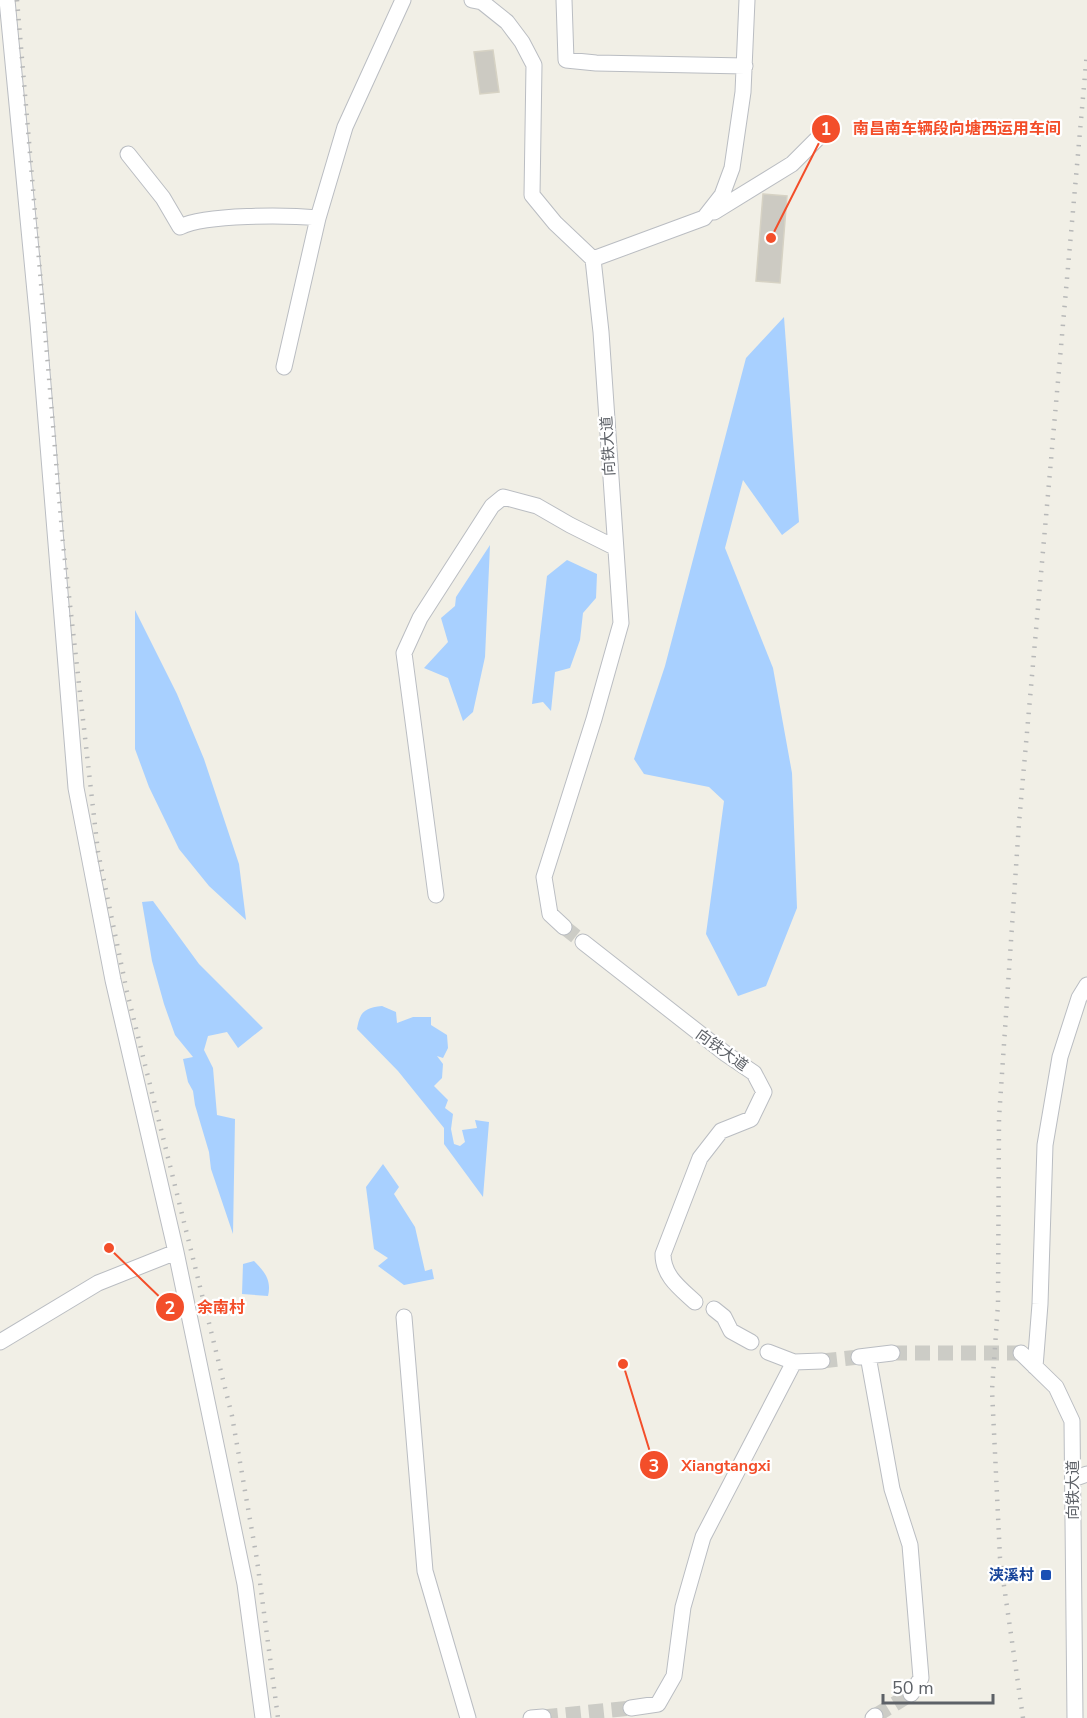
<svg xmlns="http://www.w3.org/2000/svg" width="1087" height="1718" viewBox="0 0 1087 1718" font-family="'Nunito Sans','Noto Sans SC',sans-serif">
<style>
.water{fill:#a8d0ff}
.building{fill:#cccac2;stroke:#d6d2c4;stroke-width:1.5}
.lines{fill:none;stroke-linecap:round;stroke-linejoin:round}
.minor-tunnel{stroke:#ccccc6;stroke-width:15;stroke-dasharray:15 8;stroke-linecap:butt}
.minor-casing{stroke:#babdc2;stroke-width:17}
.minor{stroke:#fff;stroke-width:15}
.rail{stroke:#b7b8b8;stroke-width:4.5;stroke-dasharray:1.5 8;stroke-linecap:butt}
.transit-dot{fill:#1a4fb4;stroke:#fff;stroke-width:2}
.labels{text-anchor:middle;dominant-baseline:central;stroke-width:4.5;stroke-linejoin:round;paint-order:stroke}
.street-label{font-size:15px;fill:#5d6167;stroke:#fff}
.transit-label{font-size:15px;font-weight:bold;fill:#164399;stroke:#fff;text-anchor:end}
.leader{fill:none;stroke:#f34e2a;stroke-width:2}
.callout-dot{fill:#f34e2a;stroke:#fff;stroke-width:2}
.mark-label{font-size:18px;text-anchor:middle;font-weight:bold;fill:#fff}
.callout-label{font-size:16px;text-anchor:middle;font-weight:bold;fill:#f34e2a;stroke:#fff;stroke-width:4.5;stroke-linejoin:round;paint-order:stroke}
</style>
<rect width="100%" height="100%" fill="#f1efe6"/>
<!-- water -->
<path class="water" d="M784 317 799 522 782 535 743 480 725 548 773 668 792 773 797 908 766 986 738 996 706 934 724 801 709 787 644 774 634 759 665 666 746 358Z
M490 545 485 657 473 712 463 721 448 678 424 668 448 642 441 618 455 606 456 597Z
M567 560 597 574 596 598 583 613 580 640 570 668 555 672 551 711 543 702 532 704 547 576Z
M135 610 177 694 204 759 239 864 246 920 209 886 179 849 149 787 135 749Z
M153 901 199 964 263 1028 238 1048 227 1032 208 1036 204 1050 213 1068 217 1115 235 1119 233 1234 211 1169 209 1152 195 1105 193 1091 188 1082 183 1059 193 1057 175 1035 164 1004 152 961 142 902Z
M382 1006 396 1012 397 1023 413 1017H431V1025L447 1035 448 1048 443 1058 437 1056 443 1064 442 1078 434 1086 448 1100 445 1108 453 1114 451 1129 454 1144 460 1146 465 1142 462 1130 477 1128 475 1120 489 1122 483 1197 444 1144V1128L398 1071 357 1029C360 1011 365 1008 382 1006Z
M383 1164 399 1187 394 1194 415 1227 425 1271 432 1269 434 1279 404 1285 378 1266 388 1258 374 1249 366 1187Z
M254 1261C264 1271 272 1280 268 1296L242 1294 243 1264Z"/>
<!-- building -->
<path class="building" d="M493 50 499 92 480 94 474 52Z
M763 194 787 196 780 283 756 281Z"/>
<g class="lines">
<!-- minor-tunnel -->
<path class="minor-tunnel" d="M564 927 583 942
M892 1353H1021
M822 1361 859 1357
M875 1716 911 1694
M543 1717 631 1708"/>
<defs>
<path id="minor" d="M7 0 38 323 76 788 113 980 176 1252 245 1584 263 1718
M472 0 482 2 507 22 522 42 534 65 532 195 555 223 593 259 601 332 621 623 594 719 544 877 550 914 564 927
M564 0 566 60 596 63 745 66
M128 154 163 198 180 227C206 214 287 215 318 218L345 127 403 0
M714 212 792 164 819 137
M593 259 704 218 722 195 732 168 743 92 747 0
M284 367 318 218
M436 895 404 653 420 618 492 506 503 497 537 506 570 525 614 547
M583 942 726 1054 754 1073 764 1092 751 1119 721 1131 700 1158 663 1254C663 1276 680 1288 695 1302
M714 1309 724 1317 731 1331 751 1342
M404 1317 425 1571 468 1718
M0 1342 98 1283 176 1252
M768 1352 794 1362 822 1361
M1021 1353 1056 1387 1072 1421 1075 1718
M868 1356 892 1489 910 1545 921 1678 911 1694
M859 1357 892 1353
M1035 1367 1040 1304 1045 1145 1060 1057 1079 998 1087 985
M1073 1479 1087 1474
M631 1708 658 1704 674 1676 683 1607 703 1537 794 1362
M531 1718 543 1717
M873 1718 875 1716"/>
</defs>
<!-- minor casing -->
<use href="#minor" class="minor-casing"/>
<!-- minor -->
<use href="#minor" class="minor"/>
<!-- rail -->
<path class="rail" d="M17 0 63 543 98 852 127 992 232 1416 257 1560 278 1718
M1023 1718 1000 1558 992 1390 998 1304 999 1118 1019 823 1087 52"/>
</g>
<!-- markers -->
<rect class="transit-dot" x="1040" y="1569" width="12" height="12" rx="3"/>
<g class="labels">
<!-- street labels -->
<g class="street-label">
<text transform="translate(608 446) rotate(-93)">向铁大道</text>
<text transform="translate(722 1050) rotate(36)">向铁大道</text>
<text transform="translate(1073 1490) rotate(-90)">向铁大道</text>
</g>
<!-- transit labels -->
<g class="transit-label">
<text x="1034" y="1575">浃溪村</text>
</g>
</g>
<!-- callouts -->
<path class="leader" d="M771 238L826 129M109 1248L170 1307M623 1364L654 1465"/>
<g class="callout-dot">
<circle cx="771" cy="238" r="6"/>
<circle cx="109" cy="1248" r="6"/>
<circle cx="623" cy="1364" r="6"/>
<circle cx="826" cy="129" r="15"/>
<circle cx="170" cy="1307" r="15"/>
<circle cx="654" cy="1465" r="15"/>
</g>
<g class="mark-label">
<text x="826" y="135">1</text>
<text x="170" y="1314">2</text>
<text x="654" y="1472">3</text>
</g>
<g class="callout-label">
<text x="957" y="134">南昌南车辆段向塘西运用车间</text>
<text x="221" y="1313">余南村</text>
<text x="726" y="1471">Xiangtangxi</text>
</g>
<!-- scale -->
<path d="M883 1694v9h110v-9" fill="none" stroke="#5d6167" stroke-width="3"/>
<text x="892" y="1694" font-size="18" fill="#5d6167" stroke="#ffffff" stroke-width="4.5" paint-order="stroke">50 m</text>
</svg>
